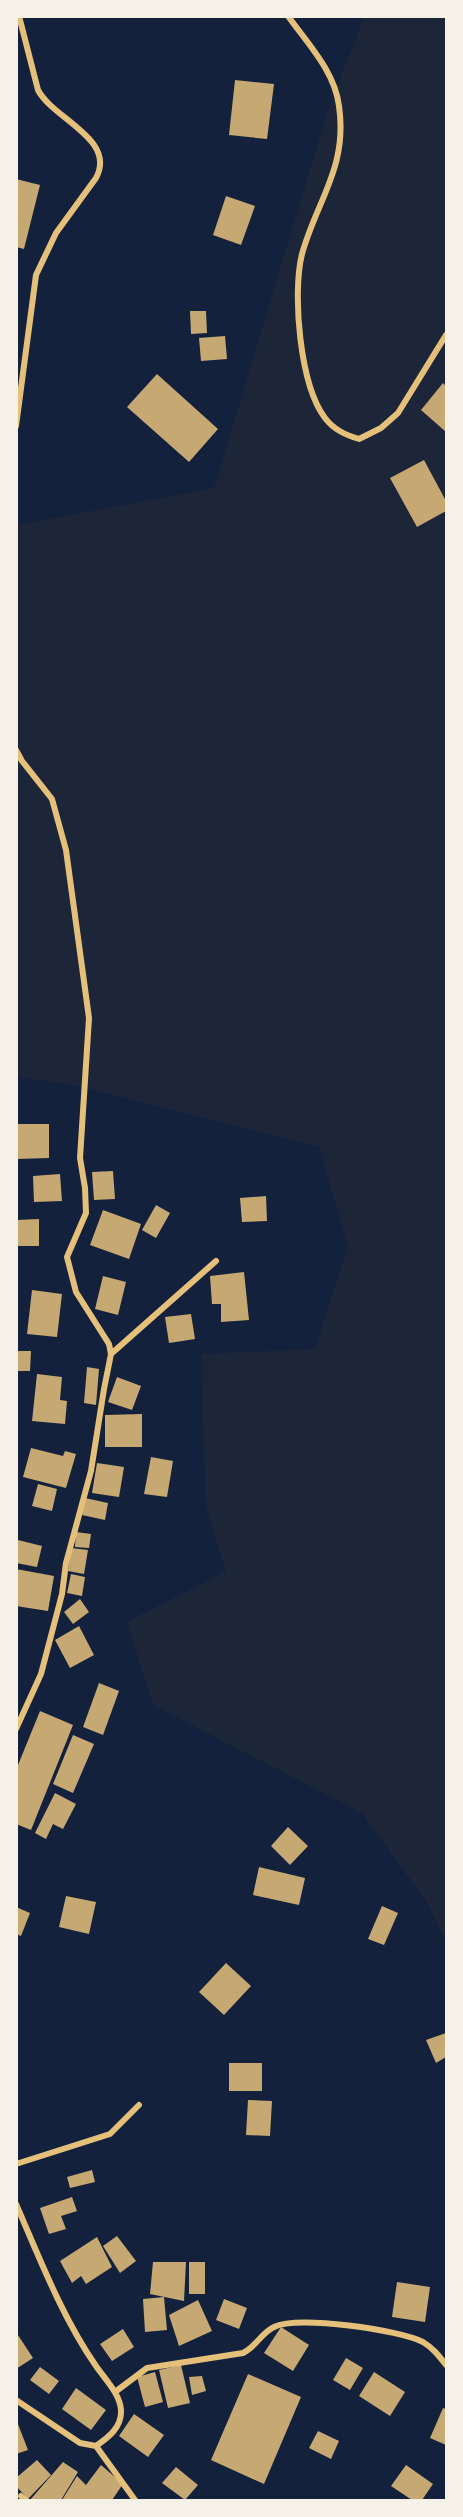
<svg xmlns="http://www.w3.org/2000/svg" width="463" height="2517" viewBox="0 0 463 2517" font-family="'Sofia Sans Condensed',sans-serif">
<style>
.green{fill:#1d2539}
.building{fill:#c6a872}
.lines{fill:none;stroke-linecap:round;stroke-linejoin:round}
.minor{stroke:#e5c07b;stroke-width:6}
</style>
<rect width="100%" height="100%" fill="#14213d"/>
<!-- green -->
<path class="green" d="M364 17H446V1942L428 1904 362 1813 153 1705 127 1622 226 1571 206 1507 201 1354 315 1349 348 1246 319 1147 74 1085 17 1077V525L214 488 328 110Z"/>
<!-- building -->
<path class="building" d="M235 80 274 84 267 139 229 135Z
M16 179 40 185 24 249 16 247Z
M226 196 255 206 241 245 213 235Z
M190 311H206L207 333 191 334Z
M225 336 227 359 201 361 199 338Z
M157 374 218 429 189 462 127 407Z
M443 383 446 386V432L421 410Z
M424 460 446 501V511L417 527 390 478Z
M16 1124H49V1158L16 1159Z
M113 1171 115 1199 94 1200 92 1172Z
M60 1174 62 1201 34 1202 33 1176Z
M266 1196 267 1221 242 1222 240 1198Z
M156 1205 170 1213 156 1238 142 1230Z
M103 1210 141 1224 129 1259 90 1245Z
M39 1219V1246H16V1220Z
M244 1272 249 1320 221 1322V1304H212L210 1276Z
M103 1276 126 1282 118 1315 95 1309Z
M32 1290 62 1294 57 1337 27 1334Z
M191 1314 195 1339 169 1343 165 1317Z
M16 1351H31L30 1371H16Z
M87 1367 99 1369 96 1405 84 1403Z
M37 1374 62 1377 60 1400 67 1401 65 1424 32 1421Z
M117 1377 141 1386 132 1410 108 1402Z
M142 1414V1447H105V1415Z
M31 1448 63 1456 65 1451 76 1454 66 1488 23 1477Z
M151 1457 173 1461 167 1497 144 1494Z
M97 1463 124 1467 119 1497 92 1493Z
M38 1484 57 1489 52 1511 32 1506Z
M85 1498 108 1503 105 1520 82 1515Z
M76 1532 91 1534 89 1548 75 1547Z
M18 1540 42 1546 37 1567 16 1563Z
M71 1548 88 1550 84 1574 68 1571Z
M16 1569 54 1576 48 1611 16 1606Z
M71 1574 85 1577 82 1596 67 1593Z
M80 1599 89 1612 73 1624 64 1612Z
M79 1626 94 1655 70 1668 55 1640Z
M99 1683 119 1691 103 1735 83 1727Z
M40 1711 73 1725 31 1830 16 1824V1770Z
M73 1735 94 1744 73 1793 53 1784Z
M55 1793 76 1804 63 1829 53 1824 46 1839 35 1833Z
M288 1827 308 1846 290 1865 271 1846Z
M259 1867 305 1878 299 1905 253 1895Z
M66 1896 96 1902 89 1934 59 1927Z
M382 1906 398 1913 384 1945 368 1939Z
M16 1907 30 1913 21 1936 16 1934Z
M226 1963 251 1986 224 2015 199 1992Z
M446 2033V2057L436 2063 426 2040Z
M229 2063H262V2091H229Z
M248 2100 272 2101 270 2136 246 2135Z
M92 2170 95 2182 70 2188 67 2177Z
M72 2197 77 2211 61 2216 66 2229 49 2234 40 2208Z
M117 2236 136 2261 120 2273 103 2246Z
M97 2237 112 2267 86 2284 81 2276 72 2283 60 2261Z
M153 2262H186L184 2301 150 2294Z
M189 2262H205V2294H189Z
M397 2282 430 2287 425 2322 392 2317Z
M164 2297 167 2330 145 2332 143 2299Z
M224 2299 247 2308 239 2329 216 2320Z
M198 2300 212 2331 179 2346 169 2315Z
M281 2327 309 2345 293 2371 264 2353Z
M123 2329 134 2347 112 2361 100 2344Z
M16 2332 33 2358 16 2369Z
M346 2358 363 2368 350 2390 333 2380Z
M181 2365 190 2403 168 2408 159 2370Z
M40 2367 59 2381 49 2394 30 2380Z
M155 2372 163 2402 145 2407 137 2377Z
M374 2372 405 2392 390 2416 359 2396Z
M248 2374 301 2397 264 2484 211 2460Z
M202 2376 206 2391 192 2395 189 2377Z
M76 2388 106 2410 91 2430 62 2409Z
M443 2408 446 2409V2445L430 2438Z
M134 2414 164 2435 148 2457 119 2436Z
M16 2419 28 2450 16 2454Z
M318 2431 339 2441 331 2459 309 2448Z
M37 2460 51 2475 28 2499 16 2486V2478Z
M63 2462 78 2472 61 2500H30Z
M101 2465 123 2484 112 2500H62L77 2476 86 2485Z
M406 2465 433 2484 422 2500H412L391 2486Z
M176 2467 198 2485 185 2500 162 2483Z"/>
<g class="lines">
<!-- minor -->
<path class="minor" d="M288 16C308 44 335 72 339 106 348 167 317 200 302 254 292 294 300 385 325 418 334 430 346 435 359 439L381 428 398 413 446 335
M16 426 36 275 56 233 96 178C117 139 53 119 38 90L19 16
M16 750 22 761 52 799 66 850 89 1018 80 1158 85 1188 86 1213 67 1257 76 1292 109 1344 111 1354 104 1389 91 1471 66 1563 62 1594 41 1674 16 1729
M111 1354 216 1261
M16 2164 110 2134 139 2105
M16 2204C40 2259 62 2317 96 2366 105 2379 120 2394 121 2410 122 2427 109 2437 96 2446L80 2443 16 2400
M115 2392 147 2368 243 2353C256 2347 261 2333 274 2327 298 2315 400 2330 423 2342 433 2348 439 2356 446 2365
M96 2446 135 2500
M21 2496 26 2500"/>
</g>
<!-- border -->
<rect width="463" height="2517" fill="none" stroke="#f6f1e7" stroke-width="36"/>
</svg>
